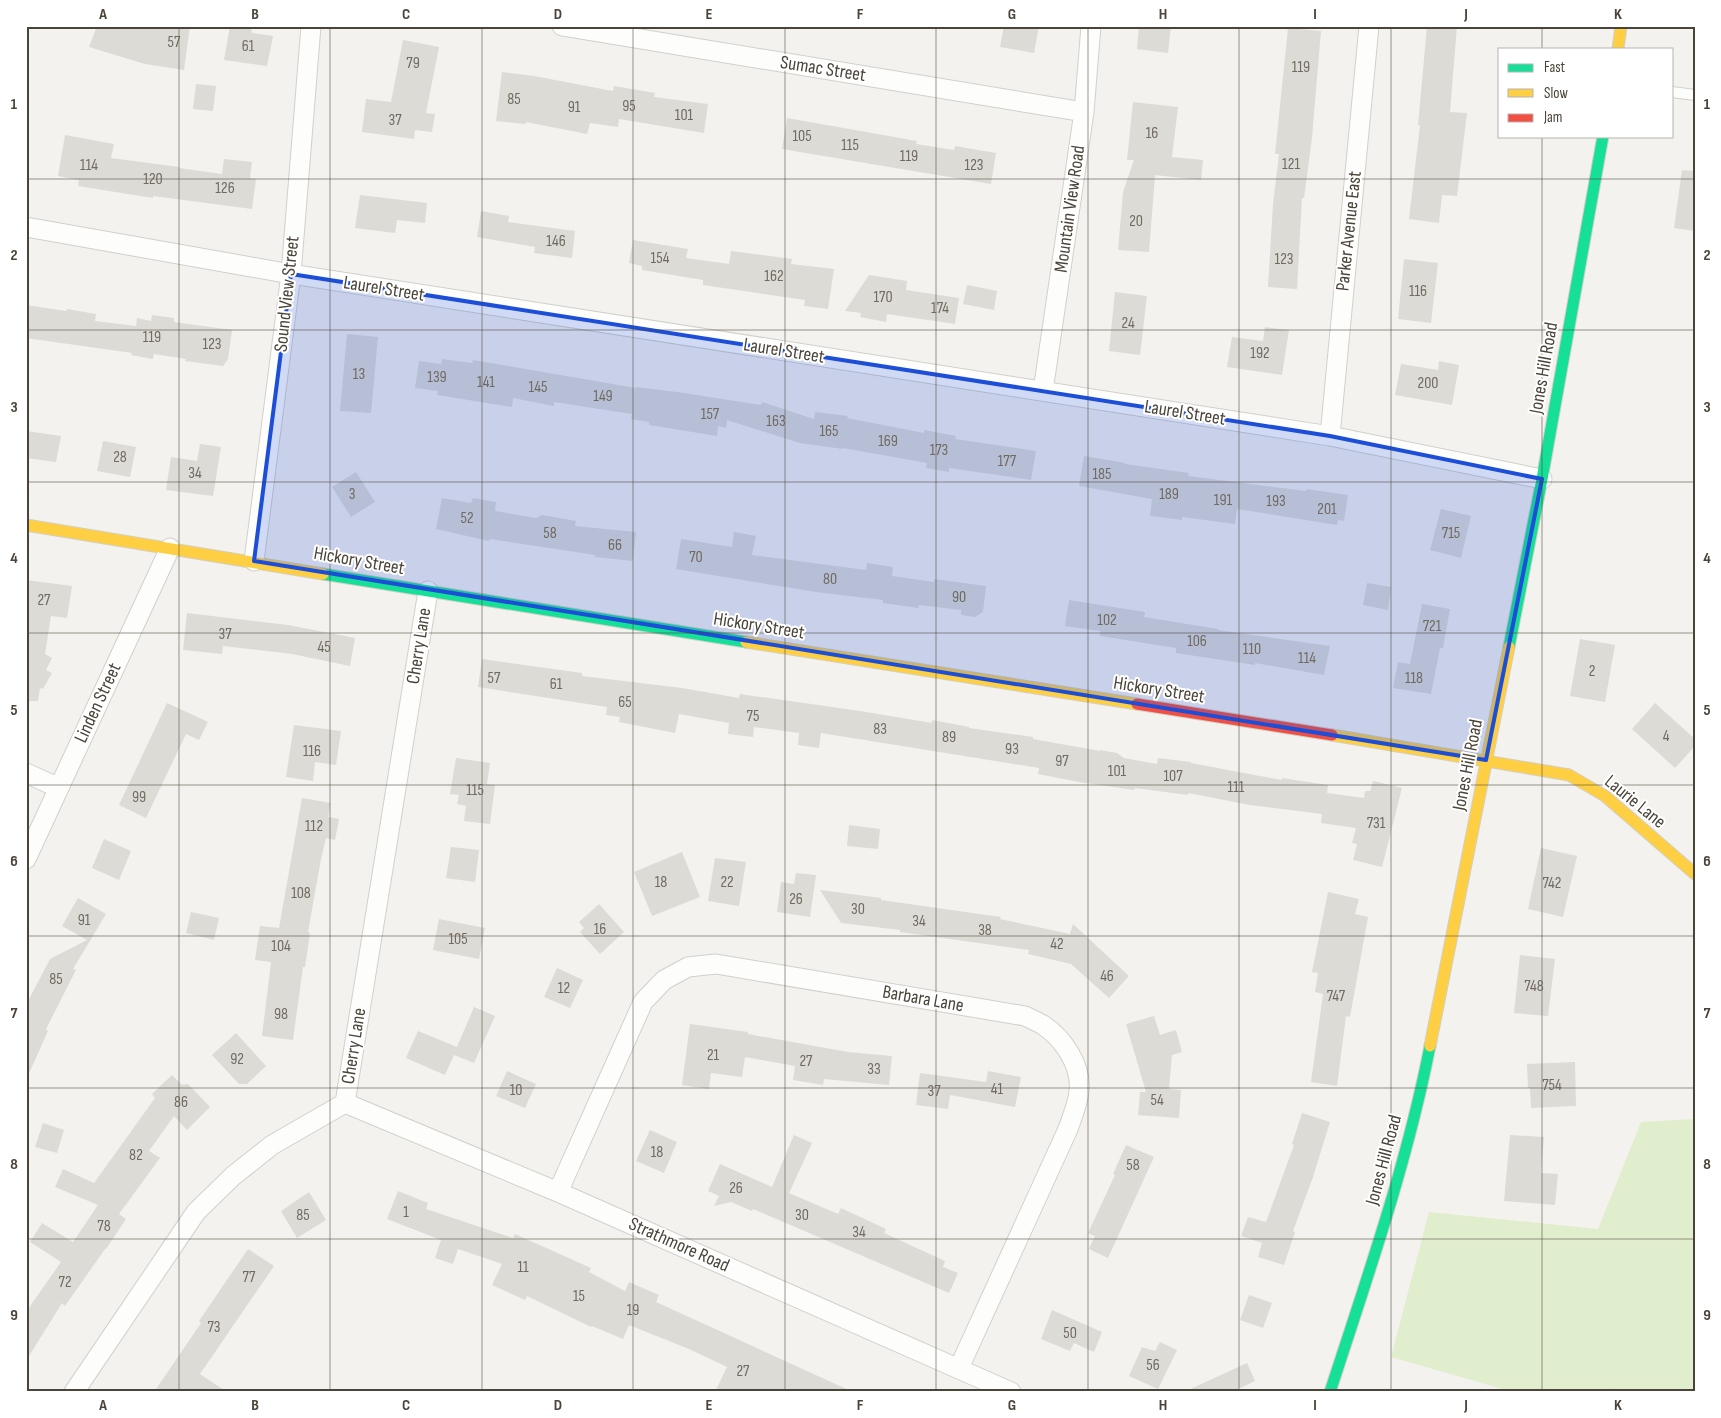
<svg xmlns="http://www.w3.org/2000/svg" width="1721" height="1418" viewBox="0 0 1721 1418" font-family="'Sofia Sans Condensed',sans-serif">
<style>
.green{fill:#e0eece}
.building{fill:#dddbd6}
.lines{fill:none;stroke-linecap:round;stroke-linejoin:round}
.lane-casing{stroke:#d1d0cb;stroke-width:12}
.street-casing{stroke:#d1d0cb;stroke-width:21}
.fast-casing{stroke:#d2cfc5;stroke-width:13}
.slow-casing{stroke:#d2cfc5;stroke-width:13}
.jam-casing{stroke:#d2cfc5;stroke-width:13}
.lane{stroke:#fdfdfc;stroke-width:10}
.street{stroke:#fdfdfc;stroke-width:19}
.fast{stroke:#16e098;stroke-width:11}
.slow{stroke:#ffcf43;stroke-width:11}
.jam{stroke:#f24e42;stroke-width:11}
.marked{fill:#1d4ed8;fill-opacity:0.2;stroke:#1d4ed8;stroke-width:4;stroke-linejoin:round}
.grid{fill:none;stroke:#4b4438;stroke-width:1;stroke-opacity:0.55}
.labels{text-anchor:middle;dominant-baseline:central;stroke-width:4;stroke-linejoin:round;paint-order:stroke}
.number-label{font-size:16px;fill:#706a60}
.street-label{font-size:19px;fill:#4b4438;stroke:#fff}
.neatline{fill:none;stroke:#4b4438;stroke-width:2}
.grid-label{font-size:16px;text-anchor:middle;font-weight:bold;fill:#4b4438}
</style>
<rect width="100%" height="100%" fill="#f3f2ee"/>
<!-- green -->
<path class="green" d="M1695 1119V1392H1513L1391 1357 1429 1212 1598 1229 1641 1122Z"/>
<!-- building -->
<path class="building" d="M97 26H190L184 70 145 64 89 47Z
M230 26 251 29 252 33 273 36 267 66 224 60Z
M1004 26H1039L1034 53 1000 47Z
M1139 26H1171L1168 53 1137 49Z
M1427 26H1457L1450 112 1467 113 1457 196 1442 195 1439 223 1409 219 1420 125H1418Z
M1288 28 1321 31 1312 138 1304 198H1302L1297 289 1268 287 1273 204 1279 154H1275Z
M403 40 439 47 426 113 435 114 432 132 415 130 414 139 362 132 366 99 391 102Z
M502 72 534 76 613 91 614 86 655 93 654 97 708 104 704 133 619 119 618 127 590 123 587 134 526 122V124L496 121Z
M196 84 216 86 213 111 193 109Z
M1133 102 1178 107 1172 157 1203 160 1201 180 1155 175 1149 252 1118 250 1123 192 1134 160H1127Z
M787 118 917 141 916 144 954 150 955 146 996 153 991 184 782 149Z
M65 135 114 144 111 158 179 167V168L222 174 224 159 252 162 250 178 256 179 252 209 153 196V198L78 186 79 180 58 176Z
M1682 170 1695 171V231L1674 228Z
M360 195 427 203 425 223 397 220 395 233 355 228Z
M481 211 509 216 508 222 575 231 572 258 534 253 535 247 477 237Z
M633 240 688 249 686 258 729 264 731 251 792 259 791 264 834 269 828 309 804 306 805 300 703 285V280L642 270V266L629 263Z
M1404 259 1438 263 1431 323 1398 319Z
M869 275 907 281 906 290 959 298 955 324 887 314 886 322 860 317 861 313 845 311Z
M967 285 997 291 994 310 963 304Z
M1115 292 1147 296 1140 355 1109 351Z
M26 305 66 311 67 309 96 314 95 321 136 326 137 318 151 321 152 315 174 318V322L232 330 228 359 223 366 185 361 186 359 154 354 153 359 131 355 132 353 26 338Z
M1265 327 1289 330 1282 375 1227 367 1232 337 1263 341Z
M347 334 378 337 371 413 340 411Z
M442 359 472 363 473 360 636 388V387L677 392 761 405 762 402 814 419 815 412 848 416 847 418 924 433V430L956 436 955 439 1036 451 1031 480 949 468V472L926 468 927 463 843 448V449L800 443 727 420 726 428 718 426 717 436 649 425V422L631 419 632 414 554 402V406L513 398 512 407 437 395 438 391 415 388 419 361 441 364Z
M1439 361 1459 365 1452 405 1395 395 1401 364 1438 370Z
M26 431 61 436 56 462 26 458Z
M103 441 136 447 130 477 97 471Z
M200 444 221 447 213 496 166 490 171 457 197 461Z
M1084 456 1125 463V464L1189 473 1188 476 1306 491V489L1348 495 1344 521 1338 520 1337 525 1237 509 1235 524 1182 517V520L1150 516 1152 499 1079 486Z
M356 472 375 502 351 517 332 487Z
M442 498 471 503 473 498 496 502 495 511 536 518 542 515 576 521 575 526 636 532 633 561 595 557V555L490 539 489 541 436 529Z
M1441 509 1471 516 1461 558 1430 550Z
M734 532 756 536 752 555 866 570 867 563 893 567 892 576 934 582V579L986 586 983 612 975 617 961 615V610L919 605 918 608 883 603V600L816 592 676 569 681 539 732 547Z
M26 580 72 586 67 618 51 616 45 654 52 658 46 670 52 673 43 689 40 688 38 701H30L26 708Z
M1367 583 1391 587 1388 610 1363 605Z
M1069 600 1145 612 1144 617 1218 629V630L1330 646 1324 675 1255 663V665L1176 653V648L1100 636V631L1065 626Z
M1422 604 1450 609 1443 648H1440L1431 694 1393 688 1398 662 1410 664Z
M187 613 288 625 355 638 350 666 292 654 223 646 222 654 183 650Z
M1580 639 1615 645 1605 702 1570 696Z
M482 659 582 673V676L682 688 739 698 740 694 860 711 932 723V720L969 727V728L1033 737V739L1100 751V750L1117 753 1124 758 1157 764 1158 758 1191 762V763L1282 780V778L1328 785 1327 793 1364 798 1365 791H1370L1373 781 1402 788 1382 867 1353 860 1357 844 1352 843 1356 828 1321 823 1322 814 1250 805 1188 793V795L1135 788 1134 790 1079 782 1038 774 1039 768 821 733 819 748 798 745 799 733 754 727 753 737 728 734 729 723 679 714 675 733 619 722 620 717 606 715 607 707 478 687Z
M167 703 208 722 199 740 186 734 146 818 119 805Z
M1655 703 1695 739V746L1675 768 1632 729Z
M294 725 341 731 336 765 315 762 313 781 286 777Z
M456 758 490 763 487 784 495 785 490 824 464 821 466 806 457 804 459 795 450 794Z
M302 798 331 803 328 817 339 819 335 840 326 838 321 859 308 932 310 933 305 967H303L293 1040 262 1036 271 962 255 960 260 926 279 928Z
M849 825 880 829 878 849 847 846Z
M104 839 131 851 119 880 92 868Z
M451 847 479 850 475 882 446 878Z
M1541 848 1577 856 1563 917 1528 909Z
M682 852 700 897 652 916 634 872Z
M715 858 746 862 739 906 708 901Z
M796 873 816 875 810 917 777 912 781 882 794 884Z
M820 890 881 898V900L1001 917 1000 919 1070 934 1073 924 1129 976 1109 998 1071 964 1028 954 1029 950 900 932V930L841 923Z
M1328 892 1359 899 1355 914 1368 917 1350 1017 1346 1016 1337 1086 1311 1082 1323 994 1315 992 1318 973 1312 972Z
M78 898 106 914 73 969 76 970 46 1029 48 1031 26 1080V1005L50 959 87 940 62 926Z
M599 904 624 932 600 954 580 932 584 928 579 922Z
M191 912 219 918 214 940 186 933Z
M439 919 485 928 479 959 433 950Z
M1520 955 1555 959 1548 1016 1514 1013Z
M557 968 583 980 570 1008 544 997Z
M474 1007 495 1016 474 1063 454 1055 445 1075 406 1058 418 1031 457 1047Z
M1154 1016 1160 1035 1176 1030 1182 1052 1172 1055 1169 1089 1181 1090 1179 1118 1138 1115 1140 1092H1146L1126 1024Z
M690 1024 748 1032V1034L848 1052 892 1056 889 1085 824 1079 823 1085 793 1080 795 1066 745 1057 742 1077 711 1073 709 1089 682 1085Z
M236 1033 266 1066 247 1084H239L212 1055Z
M1575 1062 1576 1106 1531 1108 1530 1088H1528L1527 1064Z
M507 1071 536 1084 525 1108 496 1096Z
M988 1071 1021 1077 1015 1107 950 1095 948 1109 916 1105 920 1073 986 1082Z
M172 1075 182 1085 188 1084 210 1107 187 1130 174 1116 149 1151 160 1158 119 1214 126 1219 106 1249H105L65 1306 62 1303 26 1361V1312L61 1262 30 1242 42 1223 73 1242 98 1205 55 1187 63 1169 94 1183 155 1098 152 1094Z
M1302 1113 1330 1122 1313 1177 1293 1231 1295 1232 1284 1265 1258 1257 1262 1243 1241 1236 1248 1217 1266 1222 1294 1145 1292 1144Z
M43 1123 64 1130 57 1153 35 1147Z
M650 1130 677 1142 664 1173 636 1161Z
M794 1135 812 1143 789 1193 838 1214 841 1208 886 1229 884 1233 945 1261 943 1267 958 1273 949 1293 753 1209 752 1211 731 1202 714 1206 719 1196 708 1191 720 1164 772 1187Z
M1510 1135 1544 1137 1541 1173 1558 1174 1555 1205 1504 1201Z
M1126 1145 1154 1157 1108 1258 1089 1249 1095 1236 1088 1233 1115 1175 1113 1174Z
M398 1191 428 1203 426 1209 513 1238 515 1234 591 1268 589 1272 625 1291 629 1282 659 1295 656 1302 853 1392H715L727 1367 689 1349 629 1325 623 1339 592 1326 591 1327 527 1296 525 1300 492 1285 502 1264 458 1249 453 1264 435 1258 441 1240 387 1219Z
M309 1192 326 1220 297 1238 281 1211Z
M248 1249 274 1266 200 1374 227 1392H154L201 1323 199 1321Z
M1249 1295 1272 1303 1263 1328 1240 1320Z
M1052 1310 1102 1332 1094 1352 1074 1343 1070 1351 1041 1339Z
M1160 1342 1177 1350 1158 1389 1129 1376 1142 1347 1155 1351Z
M1247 1363 1255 1381 1232 1392H1184Z"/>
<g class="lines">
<defs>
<path id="lane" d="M1672 92 1695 95"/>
<path id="street" d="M562 26 1084 112
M26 227 291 274 1330 436 1542 479
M1043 391 1084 112 1091 26
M1330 436 1369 26
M254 561 291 274 311 26
M26 773 59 788
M26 859 170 548
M345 1103 558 1192 1011 1392
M558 1192 643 1002 664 980 688 967 716 964 1025 1016C1031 1019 1038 1022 1043 1025 1063 1038 1082 1066 1079 1091 1078 1104 1072 1117 1068 1129L959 1368
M74 1392 196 1212 233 1176 272 1145 345 1103 428 591"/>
<path id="fast" d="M323 574 746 642
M1509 647 1542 479 1603 136
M1330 1392C1367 1278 1407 1164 1430 1046"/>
<path id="slow" d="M1618 49 1621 26
M26 525 323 574
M746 642 1137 704
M1332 735 1569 775 1605 796 1695 874
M1430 1046 1509 647"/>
<path id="jam" d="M1137 704 1332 735"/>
</defs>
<!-- lane casing -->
<use href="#lane" class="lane-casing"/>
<!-- street casing -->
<use href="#street" class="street-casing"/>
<!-- fast casing -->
<use href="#fast" class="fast-casing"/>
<!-- slow casing -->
<use href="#slow" class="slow-casing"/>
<!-- jam casing -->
<use href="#jam" class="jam-casing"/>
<!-- lane -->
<use href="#lane" class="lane"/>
<!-- street -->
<use href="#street" class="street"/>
<!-- fast -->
<use href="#fast" class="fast"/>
<!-- slow -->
<use href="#slow" class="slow"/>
<!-- jam -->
<use href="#jam" class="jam"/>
</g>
<!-- marked area -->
<path class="marked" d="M291 274 1330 436 1542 479 1486 760 254 561Z"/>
<!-- grid -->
<path class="grid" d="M179 26V1392M330 26V1392M482 26V1392M633 26V1392M785 26V1392M936 26V1392M1088 26V1392M1239 26V1392M1391 26V1392M1542 26V49M1542 136V1392M26 179H1695M26 330H1695M26 482H1695M26 633H1695M26 785H1695M26 936H1695M26 1088H1695M26 1239H1695"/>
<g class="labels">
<!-- number labels -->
<g class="number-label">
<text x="174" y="42">57</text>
<text x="248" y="46">61</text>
<text x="413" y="63">79</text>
<text x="1301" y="67">119</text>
<text x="514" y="99">85</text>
<text x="629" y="106">95</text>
<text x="574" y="107">91</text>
<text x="684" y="115">101</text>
<text x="395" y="120">37</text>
<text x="1152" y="133">16</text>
<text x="802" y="136">105</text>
<text x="850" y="145">115</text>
<text x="909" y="156">119</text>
<text x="1291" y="164">121</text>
<text x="89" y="165">114</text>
<text x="974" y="165">123</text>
<text x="153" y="179">120</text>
<text x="225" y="188">126</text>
<text x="1136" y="221">20</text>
<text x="556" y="241">146</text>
<text x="660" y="258">154</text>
<text x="1284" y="259">123</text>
<text x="774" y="276">162</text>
<text x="1418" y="291">116</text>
<text x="883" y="297">170</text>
<text x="940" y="308">174</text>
<text x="1128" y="323">24</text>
<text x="152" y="337">119</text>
<text x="212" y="344">123</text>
<text x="1260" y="353">192</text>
<text x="359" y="374">13</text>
<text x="437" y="377">139</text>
<text x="486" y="382">141</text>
<text x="1428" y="383">200</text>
<text x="538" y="387">145</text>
<text x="603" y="396">149</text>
<text x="710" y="414">157</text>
<text x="776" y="421">163</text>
<text x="829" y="431">165</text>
<text x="888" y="441">169</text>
<text x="939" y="450">173</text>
<text x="120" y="457">28</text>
<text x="1007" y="461">177</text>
<text x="195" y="473">34</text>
<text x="1102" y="474">185</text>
<text x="352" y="494">3</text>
<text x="1169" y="494">189</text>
<text x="1223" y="500">191</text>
<text x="1276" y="501">193</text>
<text x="1327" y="509">201</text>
<text x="467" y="518">52</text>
<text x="550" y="533">58</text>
<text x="1451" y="533">715</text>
<text x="615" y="545">66</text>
<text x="696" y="557">70</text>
<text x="830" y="579">80</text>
<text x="959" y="597">90</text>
<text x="44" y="600">27</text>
<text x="1107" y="620">102</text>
<text x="1432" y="626">721</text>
<text x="225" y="634">37</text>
<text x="1197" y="641">106</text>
<text x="324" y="647">45</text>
<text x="1252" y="649">110</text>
<text x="1307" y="658">114</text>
<text x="1592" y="671">2</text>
<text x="494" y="678">57</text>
<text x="1414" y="678">118</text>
<text x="556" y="684">61</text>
<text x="625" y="702">65</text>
<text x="753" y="716">75</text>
<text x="880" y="729">83</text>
<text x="1666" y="736">4</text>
<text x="949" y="737">89</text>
<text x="1012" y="749">93</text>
<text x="312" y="751">116</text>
<text x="1062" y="761">97</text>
<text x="1117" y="771">101</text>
<text x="1173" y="776">107</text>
<text x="1236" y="787">111</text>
<text x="475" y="790">115</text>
<text x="139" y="797">99</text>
<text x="1376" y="823">731</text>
<text x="314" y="826">112</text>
<text x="661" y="882">18</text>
<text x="727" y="882">22</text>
<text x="1552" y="883">742</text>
<text x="301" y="893">108</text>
<text x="796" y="899">26</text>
<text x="858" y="909">30</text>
<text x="84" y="920">91</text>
<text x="919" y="921">34</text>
<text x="600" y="929">16</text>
<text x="985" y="930">38</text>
<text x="458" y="939">105</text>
<text x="1057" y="944">42</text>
<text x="281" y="946">104</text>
<text x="1107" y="976">46</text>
<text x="56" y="979">85</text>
<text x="1534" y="986">748</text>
<text x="564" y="988">12</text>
<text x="1336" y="996">747</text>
<text x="281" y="1014">98</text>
<text x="713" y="1055">21</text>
<text x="237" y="1059">92</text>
<text x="806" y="1061">27</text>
<text x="874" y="1069">33</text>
<text x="1552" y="1085">754</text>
<text x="997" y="1089">41</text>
<text x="516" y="1090">10</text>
<text x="934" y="1091">37</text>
<text x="1157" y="1100">54</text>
<text x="181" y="1102">86</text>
<text x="657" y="1152">18</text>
<text x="136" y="1155">82</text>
<text x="1133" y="1165">58</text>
<text x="736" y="1188">26</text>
<text x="406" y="1212">1</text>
<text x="303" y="1215">85</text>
<text x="802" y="1215">30</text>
<text x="104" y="1226">78</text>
<text x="859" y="1232">34</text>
<text x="523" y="1267">11</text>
<text x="249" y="1277">77</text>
<text x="65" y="1282">72</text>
<text x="579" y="1296">15</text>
<text x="633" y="1310">19</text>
<text x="214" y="1327">73</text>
<text x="1070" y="1333">50</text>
<text x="1153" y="1365">56</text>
<text x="743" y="1371">27</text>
</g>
<!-- street labels -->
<g class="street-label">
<text transform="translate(823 69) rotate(9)">Sumac Street</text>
<text transform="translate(1070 209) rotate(-82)">Mountain View Road</text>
<text transform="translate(1349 231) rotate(-84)">Parker Avenue East</text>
<text transform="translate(384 289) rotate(9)">Laurel Street</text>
<text transform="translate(287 294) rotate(-84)">Sound View Street</text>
<text transform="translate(784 351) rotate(9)">Laurel Street</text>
<text transform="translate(1544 368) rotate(-80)">Jones Hill Road</text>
<text transform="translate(1185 413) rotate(9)">Laurel Street</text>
<text transform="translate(359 561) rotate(10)">Hickory Street</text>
<text transform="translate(759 626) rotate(9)">Hickory Street</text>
<text transform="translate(419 646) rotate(-81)">Cherry Lane</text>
<text transform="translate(1159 690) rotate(9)">Hickory Street</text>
<text transform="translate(98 703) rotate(-65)">Linden Street</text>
<text transform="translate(1468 765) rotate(-79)">Jones Hill Road</text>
<text transform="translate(1635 802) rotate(39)">Laurie Lane</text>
<text transform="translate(923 999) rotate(10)">Barbara Lane</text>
<text transform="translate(354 1046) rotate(-81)">Cherry Lane</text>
<text transform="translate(1384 1160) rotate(-75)">Jones Hill Road</text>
<text transform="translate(679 1245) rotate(24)">Strathmore Road</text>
</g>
</g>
<!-- border -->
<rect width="1721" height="1418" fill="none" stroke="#ffffff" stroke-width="55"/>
<!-- legend -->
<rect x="1498" y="48" width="175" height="90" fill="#ffffff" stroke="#b7b4af"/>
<rect x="1508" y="64" width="25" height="8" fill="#16e098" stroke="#b7b4af"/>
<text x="1544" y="72" font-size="15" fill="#4b4438">Fast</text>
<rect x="1508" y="89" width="25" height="8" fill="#ffcf43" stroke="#b7b4af"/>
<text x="1544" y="98" font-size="15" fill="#4b4438">Slow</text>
<rect x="1508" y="114" width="25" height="8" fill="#f24e42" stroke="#b7b4af"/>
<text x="1544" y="122" font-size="15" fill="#4b4438">Jam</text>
<rect x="28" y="28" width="1666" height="1362" class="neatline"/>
<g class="grid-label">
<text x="103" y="19">A</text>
<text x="255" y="19">B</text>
<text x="406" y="19">C</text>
<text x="558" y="19">D</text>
<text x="709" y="19">E</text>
<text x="860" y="19">F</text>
<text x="1012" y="19">G</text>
<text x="1163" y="19">H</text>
<text x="1315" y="19">I</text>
<text x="1466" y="19">J</text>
<text x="1618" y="19">K</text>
<text x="14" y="109">1</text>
<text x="1707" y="109">1</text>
<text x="14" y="260">2</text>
<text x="1707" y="260">2</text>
<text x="14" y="412">3</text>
<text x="1707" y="412">3</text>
<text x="14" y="563">4</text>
<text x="1707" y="563">4</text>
<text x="14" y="715">5</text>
<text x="1707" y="715">5</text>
<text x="14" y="866">6</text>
<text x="1707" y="866">6</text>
<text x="14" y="1018">7</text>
<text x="1707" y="1018">7</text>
<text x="14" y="1169">8</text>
<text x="1707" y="1169">8</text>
<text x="14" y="1320">9</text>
<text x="1707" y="1320">9</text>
<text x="103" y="1410">A</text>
<text x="255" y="1410">B</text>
<text x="406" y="1410">C</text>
<text x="558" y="1410">D</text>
<text x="709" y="1410">E</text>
<text x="860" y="1410">F</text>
<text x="1012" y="1410">G</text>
<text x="1163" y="1410">H</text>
<text x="1315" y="1410">I</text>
<text x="1466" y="1410">J</text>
<text x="1618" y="1410">K</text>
</g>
</svg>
